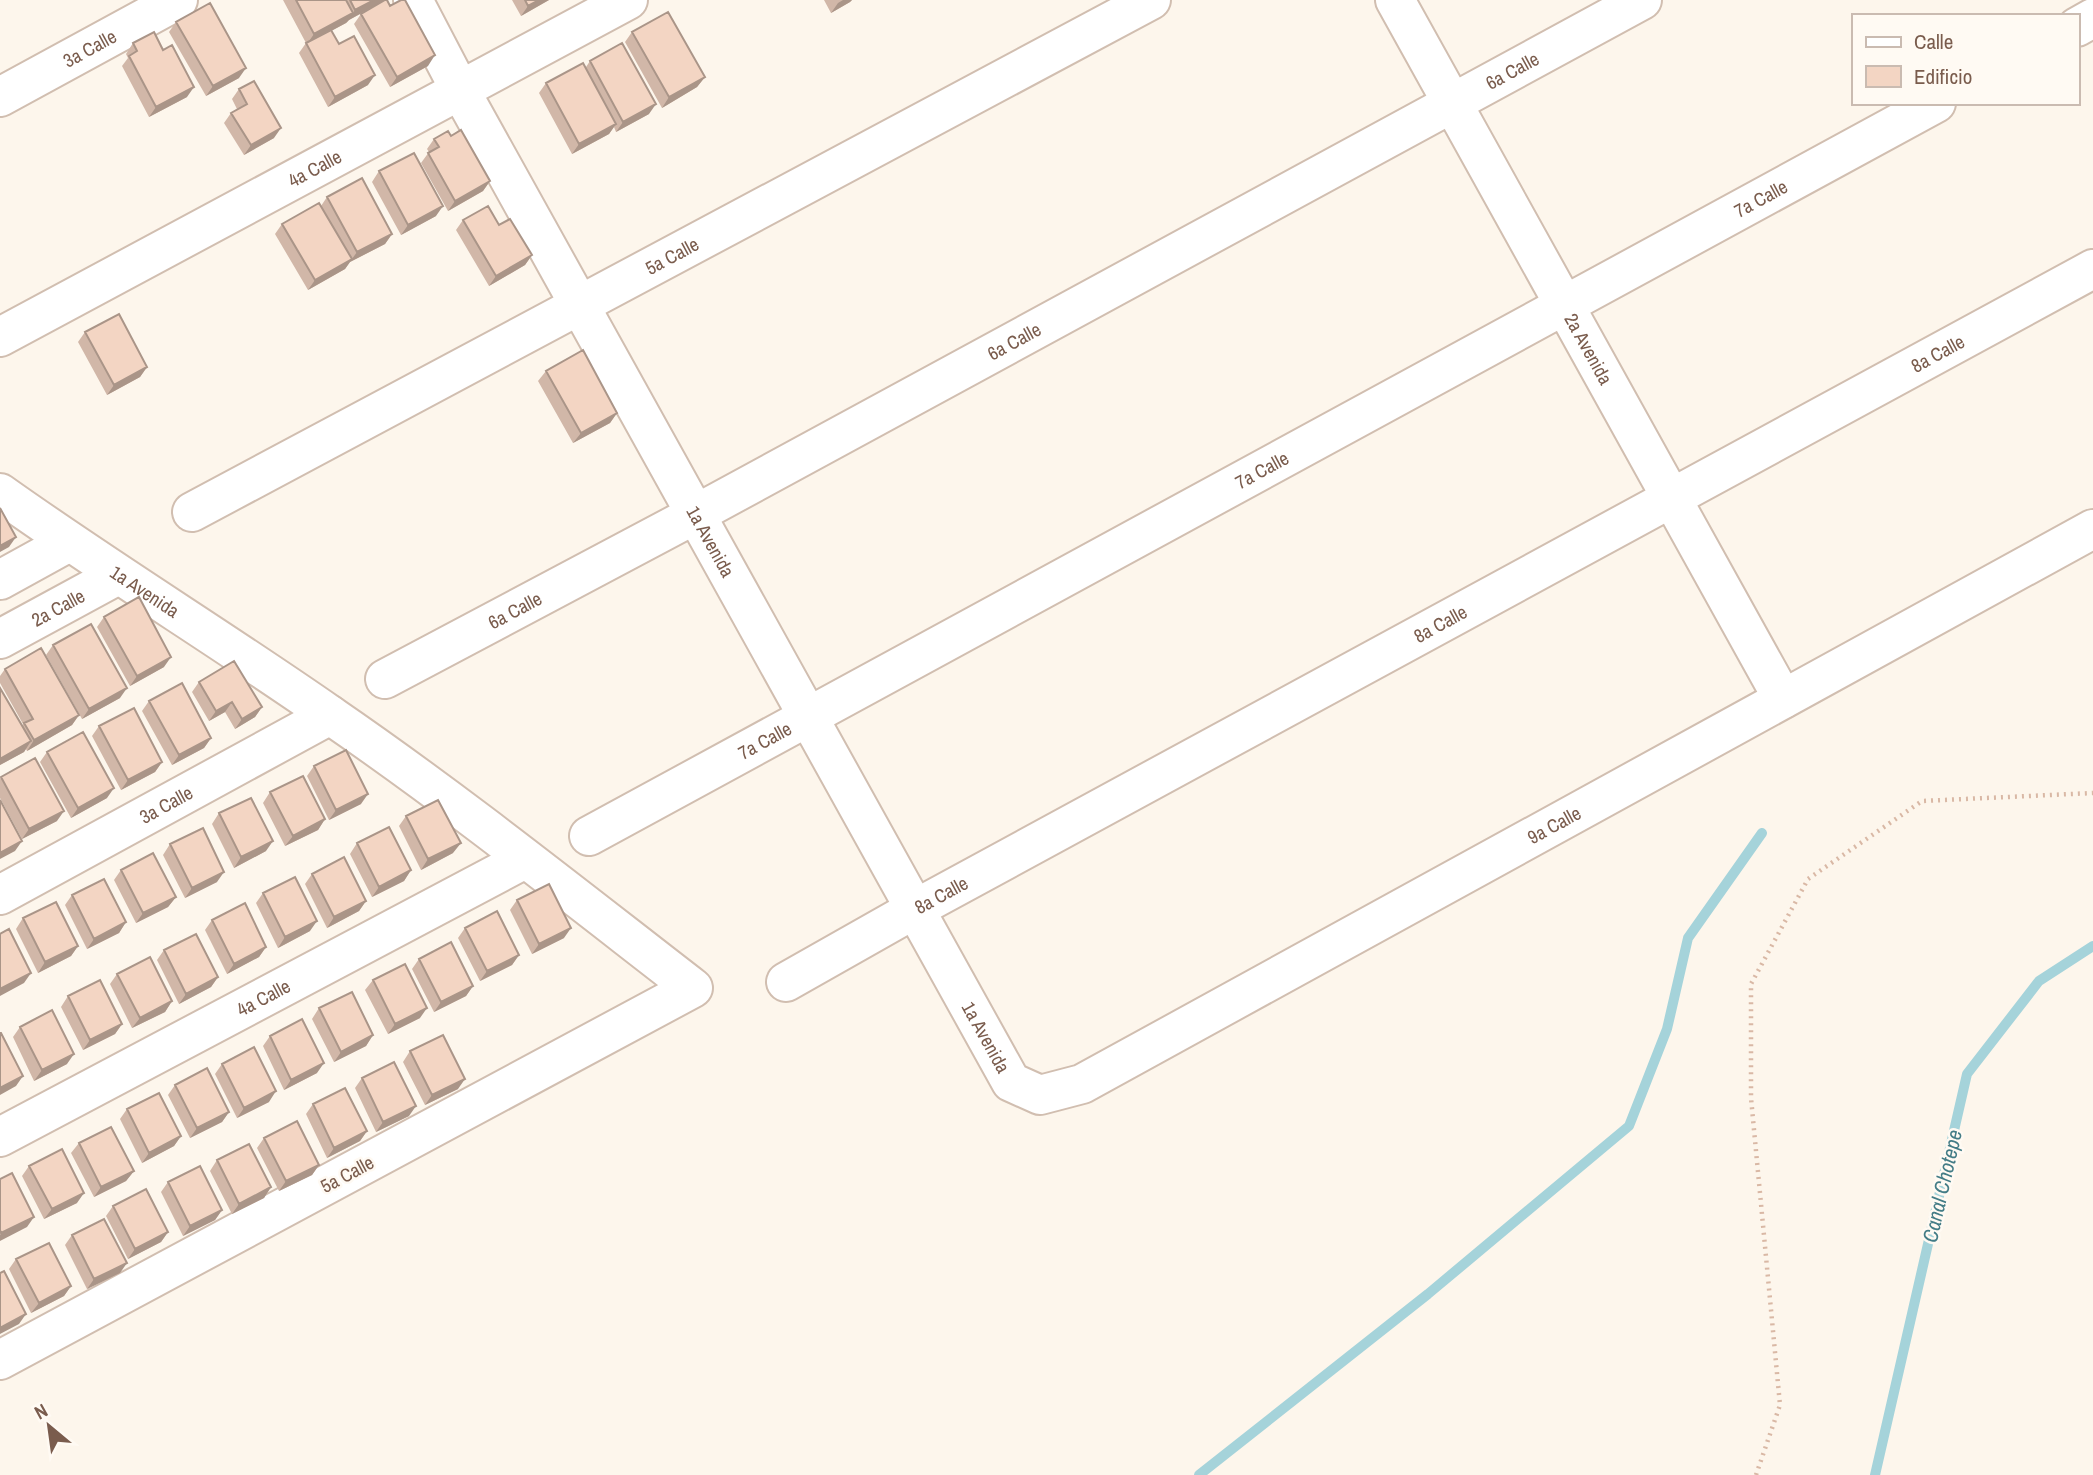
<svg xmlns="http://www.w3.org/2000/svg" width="2093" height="1475" viewBox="0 0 2093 1475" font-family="'Archivo Narrow',sans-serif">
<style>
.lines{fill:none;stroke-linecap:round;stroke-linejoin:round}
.stream{stroke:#a5d3da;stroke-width:10}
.minor-casing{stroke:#d1beb0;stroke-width:42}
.path{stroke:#d9b8a5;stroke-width:4.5;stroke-dasharray:2 5;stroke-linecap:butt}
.minor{stroke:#fff;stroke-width:38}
.wall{fill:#d1b7a8}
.shaded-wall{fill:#aa9588}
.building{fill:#f3d5c3;stroke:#aa9588;stroke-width:2}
.labels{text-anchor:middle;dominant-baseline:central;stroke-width:5;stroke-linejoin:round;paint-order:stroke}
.street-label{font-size:19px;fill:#7a5c4d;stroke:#fffaf3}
.water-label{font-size:21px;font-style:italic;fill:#437c86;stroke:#fffaf3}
</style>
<rect width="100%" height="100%" fill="#fdf6ec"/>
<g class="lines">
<!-- stream -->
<path class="stream" d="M1199 1475 1428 1294 1629 1126 1667 1029 1688 938 1762 833
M1875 1475 1967 1074 2039 981 2093 946"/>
<defs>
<g id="minor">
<path id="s1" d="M413 0 460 90 1011 1082 1040 1095 1082 1084 2093 529"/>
<path id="s2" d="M1395 0 1783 699"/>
<path d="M2077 27 2093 18"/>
<path id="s3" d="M0 97 178 0"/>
<path id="s4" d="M0 337 628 0"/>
<path id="s5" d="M0 493C108 570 221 639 330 715 454 800 574 896 693 988L0 1360"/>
<path id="s6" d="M192 512 1151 0"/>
<path d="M0 580 69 542"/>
<path id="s7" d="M0 639 118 575"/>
<path id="s8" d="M385 679 696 514 1642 0"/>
<path id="s9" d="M589 836 1936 103"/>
<path id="s10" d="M0 895 330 715"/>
<path id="s11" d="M786 982 915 909 2093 269"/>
<path id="s12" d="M0 1137 525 859"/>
</g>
</defs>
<!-- minor casing -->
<use href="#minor" class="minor-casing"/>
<!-- path -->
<path class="path" d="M1756 1475 1780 1405 1751 1098V984L1808 879 1922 801 2093 793"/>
<!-- minor -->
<use href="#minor" class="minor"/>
</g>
<!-- wall -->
<path class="wall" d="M283 0H387L428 66 390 87 354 24 361 14 375 6 349 20 346 23 331 31 339 44 368 85 328 107 299 53 306 43Z
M512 0H549L521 16Z
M824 0H852L850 2 831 13Z
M176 22 239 78 206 96 169 32Z
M632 32 705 77 697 87 662 108 625 42Z
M133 43 187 97 149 117 122 66 128 58 126 54Z
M590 61 649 114 616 132 614 127 609 134 572 154 539 93 546 83 586 67Z
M239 89 274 138 244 155 224 123 231 113 237 109 232 99Z
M434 139 490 181 483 191 448 211 421 163 429 152 427 149Z
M379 171 436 216 401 235 372 182Z
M327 197 392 234 385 244 350 262 345 269 308 290 275 234 282 224 321 206Z
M463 220 499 225 532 255 525 265 489 286 456 230Z
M85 332 147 367 140 377 107 395 78 342Z
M546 371 617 413 610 423 573 443 538 381Z
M104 617 164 667 130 686 97 627Z
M53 645 120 698 82 719 46 655Z
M5 669 79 715 72 725 27 751 26 749 24 752 0 765V688L22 726 23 724 0 683V676Z
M199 682 262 707 255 717 235 729 225 712 209 721 192 692Z
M149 701 211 738 204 748 172 765 142 711Z
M99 726 162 762 155 772 121 790 92 736Z
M47 752 107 798 71 818 40 762Z
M314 766 361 804 329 820 307 776Z
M1 777 57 821 22 839 0 798V779Z
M270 792 325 819 318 830 285 846 263 803Z
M219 813 266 851 234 868 212 824Z
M406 816 453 853 421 870 399 826Z
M357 843 411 870 404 881 372 897 350 854Z
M170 844 217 882 185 898 163 855Z
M121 870 176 897 168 907 136 923 114 880Z
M312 874 366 901 359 911 327 928 305 884Z
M263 893 310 931 278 948 256 903Z
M72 895 126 922 119 933 87 949 65 905Z
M517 900 564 938 532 954 510 910Z
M23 918 78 946 71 956 38 973 16 929Z
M212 920 266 947 259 957 227 974 205 930Z
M465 928 519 955 512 965 480 981 458 938Z
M164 950 218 977 211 987 179 1004 157 960Z
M419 959 473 986 466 996 434 1012 412 969Z
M117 974 172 1001 165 1012 132 1028 110 984Z
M373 980 420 1018 388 1034 365 990Z
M68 996 122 1024 115 1034 83 1050 61 1007Z
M319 1008 373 1035 366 1046 334 1062 312 1019Z
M20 1027 67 1064 34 1081 13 1037Z
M270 1036 317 1073 284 1090 263 1046Z
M410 1051 458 1089 425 1105 403 1062Z
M222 1064 269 1102 237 1118 215 1074Z
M362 1078 409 1116 376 1132 355 1088Z
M175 1085 229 1112 222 1122 190 1138 168 1095Z
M313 1104 367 1131 360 1141 327 1158 306 1114Z
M127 1109 181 1136 174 1146 142 1163 120 1119Z
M264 1138 319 1165 312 1175 279 1191 257 1148Z
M79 1143 134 1171 126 1181 94 1197 71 1153Z
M217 1160 271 1187 264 1198 232 1214 210 1171Z
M29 1166 77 1203 44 1219 22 1176Z
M168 1182 222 1210 215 1220 183 1236 161 1192Z
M113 1206 168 1232 161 1242 128 1259 106 1216Z
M72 1235 120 1273 87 1289 65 1245Z
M16 1259 71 1286 64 1296 31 1313 9 1269Z"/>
<!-- shaded-wall -->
<path class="shaded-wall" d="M374 0H385L349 20 346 23 307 44 314 34 353 13 355 10Z
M539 0H549L521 16 528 6Z
M843 0H852L850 2 831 13 838 3Z
M435 55 428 66 390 87 397 77Z
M246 68 239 78 206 96 213 86Z
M375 75 368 85 328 107 335 97Z
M705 77 697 87 662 108 669 97Z
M194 87 187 97 149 117 156 107Z
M656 104 649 114 616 132 623 122Z
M616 124 609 134 572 154 579 144Z
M281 128 274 138 244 155 251 145Z
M490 181 483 191 448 211 455 201Z
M443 206 436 216 401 235 408 225Z
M392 234 385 244 350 262 345 269 308 290 315 280 352 259 357 252Z
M532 255 525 265 489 286 496 276Z
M147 367 140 377 107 395 114 385Z
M617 413 610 423 573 443 581 433Z
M16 537 9 547 0 552V546Z
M171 657 164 667 130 686 137 676Z
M127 688 120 698 82 719 89 709Z
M232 702 225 712 209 721 216 711Z
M262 707 255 717 235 729 242 719Z
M79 715 72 725 27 751 34 740Z
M211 738 204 748 172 765 179 755Z
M31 741 24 752 0 765V759Z
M162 762 155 772 121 790 128 780Z
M114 788 107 798 71 818 78 808Z
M368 794 361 804 329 820 336 810Z
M64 811 57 821 22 839 29 829Z
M325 819 318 830 285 846 293 836Z
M22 841 15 851 0 859V853Z
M273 841 266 851 234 868 241 857Z
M461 843 453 853 421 870 428 859Z
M411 870 404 881 372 897 379 887Z
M224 872 217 882 185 898 192 888Z
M176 897 168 907 136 923 143 913Z
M366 901 359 911 327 928 334 917Z
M317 921 310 931 278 948 285 937Z
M126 922 119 933 87 949 94 939Z
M571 928 564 938 532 954 539 944Z
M78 946 71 956 38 973 45 962Z
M266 947 259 957 227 974 234 964Z
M519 955 512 965 480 981 487 971Z
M31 973 24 983 0 996V989Z
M218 977 211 987 179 1004 186 994Z
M473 986 466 996 434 1012 441 1002Z
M172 1001 165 1012 132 1028 140 1018Z
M427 1008 420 1018 388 1034 395 1024Z
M122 1024 115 1034 83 1050 90 1040Z
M373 1035 366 1046 334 1062 341 1052Z
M74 1054 67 1064 34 1081 42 1070Z
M324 1063 317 1073 284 1090 291 1080Z
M23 1076 16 1086 0 1095V1088Z
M465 1079 458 1089 425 1105 432 1095Z
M276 1091 269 1102 237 1118 244 1108Z
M416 1106 409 1116 376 1132 383 1122Z
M229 1112 222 1122 190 1138 197 1128Z
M367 1131 360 1141 327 1158 334 1148Z
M181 1136 174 1146 142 1163 149 1153Z
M319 1165 312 1175 279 1191 286 1181Z
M134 1171 126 1181 94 1197 101 1187Z
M271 1187 264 1198 232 1214 239 1204Z
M84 1193 77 1203 44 1219 52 1209Z
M222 1210 215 1220 183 1236 190 1226Z
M34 1217 27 1227 0 1241V1235L1 1233Z
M168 1232 161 1242 128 1259 135 1249Z
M127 1263 120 1273 87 1289 94 1279Z
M71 1286 64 1296 31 1313 39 1303Z
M26 1314 19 1324 0 1334V1328Z"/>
<!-- building -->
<path class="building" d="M296 0H346L353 13 314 34Z
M350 0H374L355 10Z
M385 0H387L390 6 401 0H405L435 55 397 77 361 14Z
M525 0H539L528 6Z
M210 3 246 68 213 86 176 22Z
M668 12 705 77 669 97 632 32Z
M331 30 339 44 354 36 375 75 335 97 306 43Z
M154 32 163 50 172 45 194 87 156 107 129 56 137 51 133 43Z
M622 43 656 104 623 122 590 61Z
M583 63 616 124 579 144 546 83Z
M254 81 281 128 251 145 231 113 247 104 239 89Z
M461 130 490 181 455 201 428 153 439 147 434 139 448 131 451 136Z
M414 153 443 206 408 225 379 171Z
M362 178 392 234 357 252 327 197Z
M319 203 352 259 315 280 282 224Z
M488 206 499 225 510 219 532 255 496 276 463 220Z
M119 314 147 367 114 385 85 332Z
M583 350 617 413 581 433 546 371Z
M0 508 16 537 0 546Z
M139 597 171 657 137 676 104 617Z
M91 624 127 688 89 709 53 645Z
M41 648 79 715 34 740 24 723 33 719 5 669Z
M234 661 262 707 242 719 232 702 216 711 199 682Z
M182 683 211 738 179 755 149 701Z
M0 688 31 741 0 759Z
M134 708 162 762 128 780 99 726Z
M83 732 114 788 78 808 47 752Z
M346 750 368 794 336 810 314 766Z
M35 758 64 811 29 829 1 777Z
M303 776 325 819 293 836 270 792Z
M251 798 273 841 241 857 219 813Z
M0 800 22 841 0 853Z
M438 800 461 843 428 859 406 816Z
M389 827 411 870 379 887 357 843Z
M203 828 224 872 192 888 170 844Z
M153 853 176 897 143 913 121 870Z
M344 857 366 901 334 917 312 874Z
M295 877 317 921 285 937 263 893Z
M104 879 126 922 94 939 72 895Z
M549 884 571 928 539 944 517 900Z
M56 902 78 946 45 962 23 918Z
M245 903 266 947 234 964 212 920Z
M497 911 519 955 487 971 465 928Z
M9 929 31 973 0 989V934Z
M196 934 218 977 186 994 164 950Z
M451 942 473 986 441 1002 419 959Z
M150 957 172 1001 140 1018 117 974Z
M405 964 427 1008 395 1024 373 980Z
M100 980 122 1024 90 1040 68 996Z
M352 992 373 1035 341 1052 319 1008Z
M52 1010 74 1054 42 1070 20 1027Z
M302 1019 324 1063 291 1080 270 1036Z
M0 1033H1L23 1076 0 1088Z
M443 1035 465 1079 432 1095 410 1051Z
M254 1047 276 1091 244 1108 222 1064Z
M394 1062 416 1106 383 1122 362 1078Z
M207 1068 229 1112 197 1128 175 1085Z
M345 1088 367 1131 334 1148 313 1104Z
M159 1093 181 1136 149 1153 127 1109Z
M297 1121 319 1165 286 1181 264 1138Z
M111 1127 134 1171 101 1187 79 1143Z
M249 1144 271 1187 239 1204 217 1160Z
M62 1149 84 1193 52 1209 29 1166Z
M200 1166 222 1210 190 1226 168 1182Z
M12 1173 34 1217 1 1233 0 1230V1179Z
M146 1189 168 1232 135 1249 113 1206Z
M104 1219 127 1263 94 1279 72 1235Z
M49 1243 71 1286 39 1303 16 1259Z
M4 1271 26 1314 0 1328V1273Z"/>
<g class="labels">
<!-- street labels -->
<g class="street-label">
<text stroke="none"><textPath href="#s3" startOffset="102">3a Calle</textPath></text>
<text stroke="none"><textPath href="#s8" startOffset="1281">6a Calle</textPath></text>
<text stroke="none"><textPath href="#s4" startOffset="357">4a Calle</textPath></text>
<text stroke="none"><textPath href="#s9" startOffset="1334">7a Calle</textPath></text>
<text stroke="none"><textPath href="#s6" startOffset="544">5a Calle</textPath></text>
<text stroke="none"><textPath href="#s8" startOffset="714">6a Calle</textPath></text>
<text stroke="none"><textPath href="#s2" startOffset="399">2a Avenida</textPath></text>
<text stroke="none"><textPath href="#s11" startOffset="1312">8a Calle</textPath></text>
<text stroke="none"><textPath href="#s9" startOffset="766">7a Calle</textPath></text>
<text stroke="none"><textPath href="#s1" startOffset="618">1a Avenida</textPath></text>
<text stroke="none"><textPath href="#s5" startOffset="175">1a Avenida</textPath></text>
<text stroke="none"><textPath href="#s7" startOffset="66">2a Calle</textPath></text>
<text stroke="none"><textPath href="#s8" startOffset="147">6a Calle</textPath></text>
<text stroke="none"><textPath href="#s11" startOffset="746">8a Calle</textPath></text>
<text stroke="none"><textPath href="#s9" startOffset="200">7a Calle</textPath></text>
<text stroke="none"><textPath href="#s10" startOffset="189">3a Calle</textPath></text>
<text stroke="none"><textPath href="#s1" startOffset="1850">9a Calle</textPath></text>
<text stroke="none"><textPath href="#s11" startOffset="178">8a Calle</textPath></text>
<text stroke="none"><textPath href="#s12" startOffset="298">4a Calle</textPath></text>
<text stroke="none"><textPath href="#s1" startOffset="1185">1a Avenida</textPath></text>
<text transform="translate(347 1174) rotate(-28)">5a Calle</text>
</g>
<!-- water labels -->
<g class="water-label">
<text transform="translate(1942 1186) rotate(-77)">Canal Chotepe</text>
</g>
</g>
<!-- legend -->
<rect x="1852" y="14" width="228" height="91" fill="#fffaf3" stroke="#cabbb1" stroke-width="2"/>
<rect x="1866" y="37" width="35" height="10" fill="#ffffff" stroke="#cabbb1" stroke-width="2"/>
<text x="1914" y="49" font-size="21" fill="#7a5c4d">Calle</text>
<rect x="1866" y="66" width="35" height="21" fill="#f3d5c3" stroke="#cabbb1" stroke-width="2"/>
<text x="1914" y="84" font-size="21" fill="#7a5c4d">Edificio</text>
<!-- north arrow -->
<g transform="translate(49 1426) rotate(331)" stroke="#fffaf3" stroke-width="5" paint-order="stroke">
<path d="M0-5L12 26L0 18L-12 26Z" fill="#7a5c4d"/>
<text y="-10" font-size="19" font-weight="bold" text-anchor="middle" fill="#7a5c4d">N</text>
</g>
</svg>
